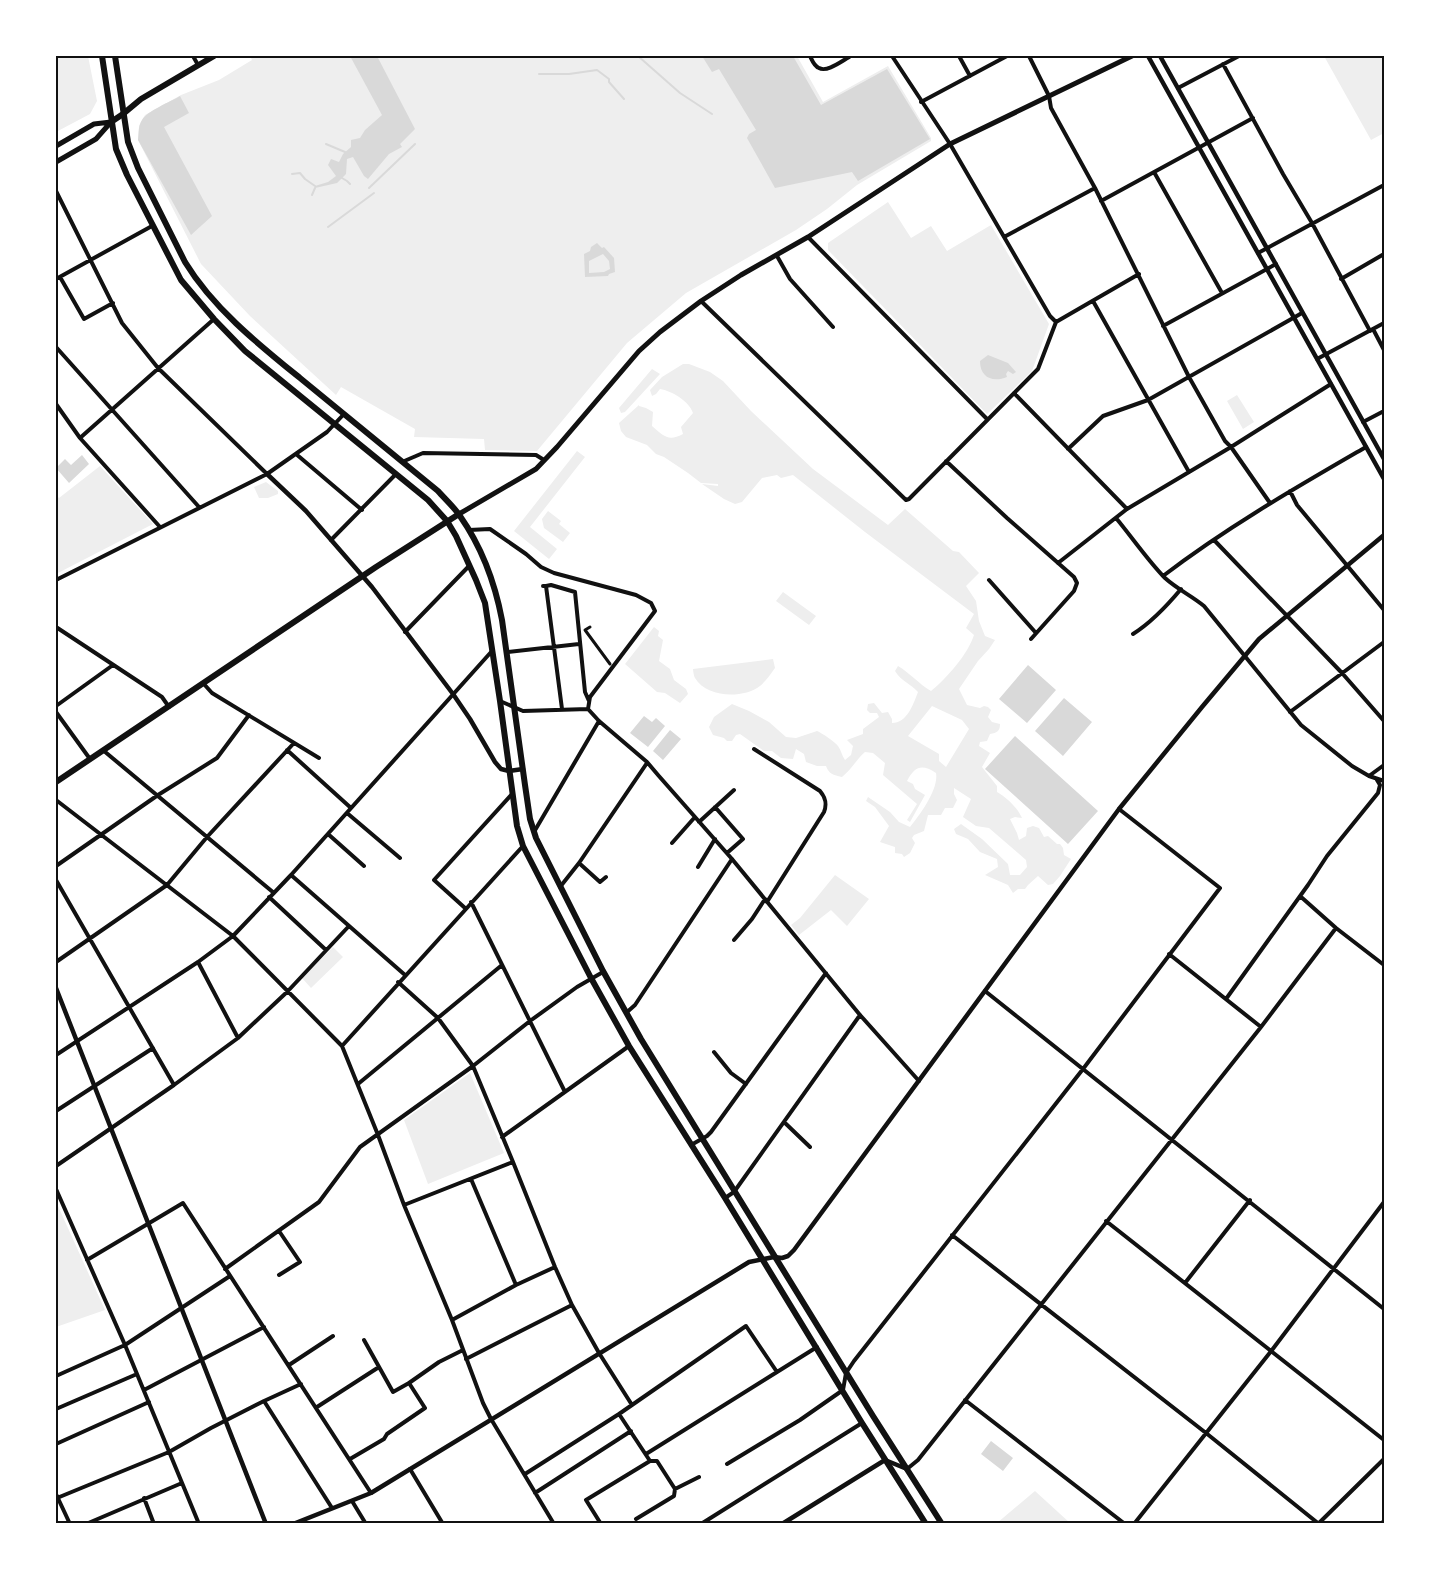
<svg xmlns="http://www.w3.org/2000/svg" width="1440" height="1579" viewBox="0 0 1440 1579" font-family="'Archivo Narrow',sans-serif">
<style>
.green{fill:#eee;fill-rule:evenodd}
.water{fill:#d9d9d9;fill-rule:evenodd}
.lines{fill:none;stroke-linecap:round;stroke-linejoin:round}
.stream{stroke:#d9d9d9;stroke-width:2}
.pedestrian{stroke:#111;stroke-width:3}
.minor{stroke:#111;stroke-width:4}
.tertiary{stroke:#111;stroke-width:4.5}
.secondary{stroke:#111;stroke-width:5}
.primary{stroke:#111;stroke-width:6}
.trunk{stroke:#111;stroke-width:6}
.neatline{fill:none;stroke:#111;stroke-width:2}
</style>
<rect width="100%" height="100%" fill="#fff"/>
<!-- green -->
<path class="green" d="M56 56H88L97 101 90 114 56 132Z
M250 56H797L823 102 888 66 931 138V141L857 185 827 209 796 230 686 293 627 343 537 451 485 450 484 439 414 437 415 429 341 387 336 395 250 316 201 264 138 140 139 126 145 115 181 95 219 80 252 60Z
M1324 56H1384V133L1371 140Z
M888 202 911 238 931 226 947 251 991 225 1049 324 1032 371 987 414 828 250V243Z
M683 364H689L710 372 723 381 751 411 813 469 888 525 905 509 953 551 959 552 979 573 966 586 976 601 979 621 985 636 995 640 989 649 978 661 959 689 967 705 980 708 984 706 988 707 991 710 988 717 992 722 1000 724C1000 731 997 733 990 734L987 741 980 742 979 746 990 753 982 767 997 786V792C1007 798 1017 807 1022 818L1015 817 1010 819 1017 833 1019 840 1026 836 1027 828 1033 826 1039 828 1044 837 1048 836 1057 844H1060L1063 848 1064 855 1071 859 1060 876 1053 884 1048 885 1038 876 1028 885 1025 889H1018L1013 893 1008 885 985 875 998 867 997 859 980 852 968 839 956 834 954 829 961 824 982 839 1008 864 1010 875H1020L1027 867 1026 860 989 828 976 826 963 817 971 799 954 788V794L957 800 953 808H945L941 815H928L924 831 914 835 912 838 915 843 910 853 904 857 902 854 895 853V847L880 842 889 826 875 807 866 801 868 797 890 812 899 822 910 827C920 815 939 789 936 773 922 764 915 766 907 781L913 784 915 789 925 795 910 822 907 820 917 804 883 775 885 763 873 753 865 752C856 760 851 770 842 777 833 775 829 774 826 766H817L806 762 804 754 796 749 793 759 781 758 772 751H764L740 734 736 735 732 741H727L724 738 713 735 709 727 714 717 732 704 749 711 769 722 786 737 796 738 817 731C822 733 835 742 838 746 841 750 842 756 845 760L851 755 853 746 847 740 863 734V729L879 717 877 713H870L867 710 868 704 874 703 882 713 888 712 892 719V723C907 723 913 705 918 692 911 684 901 681 895 671L898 666C910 673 919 684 931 691 947 678 968 654 974 635L966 628 974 614 865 532 793 475 781 478 777 475 762 478 742 502 735 504 724 499 702 484 718 486V484L701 483 688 473 664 457 656 454 647 445 626 437 621 431 619 423 639 405V406L646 408 653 412 652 426C664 436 668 442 683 434L681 427 693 413C689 401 672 391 660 389L656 394 652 396 650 390 662 377ZM932 706 962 720 969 729 946 767 939 761V754L908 736Z
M652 369 660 374 625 412 621 413 619 408Z
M1237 395 1254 422 1243 429 1227 401Z
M577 451 585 457 530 527 557 549 549 559 514 531Z
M100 466 153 524 56 574V495L59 498Z
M266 482 278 491V494L268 498H259L254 487Z
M548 511 561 521 559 524 570 533 563 542 544 528 542 519Z
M783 592 816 616 809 625 776 601Z
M654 627 659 631 658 636 663 640 659 661 670 669 674 680 686 689 688 694 680 703 665 693 657 692 625 664Z
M773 659 775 668C770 675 766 681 760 686 743 699 707 698 695 678 694 677 693 670 693 669Z
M835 875 869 899 847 926 831 910 799 935 791 925 800 918Z
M333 947 343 957 311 988 302 978Z
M470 1073 504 1153 428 1184 404 1120Z
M58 1206 105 1310 56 1327V1207Z
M1035 1491 1070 1523H997Z"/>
<!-- water -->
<path class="water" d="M350 56H377L415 129 400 144 402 147 389 154 368 179 364 176 353 157 347 159 346 174 337 183 315 188V186L328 182 336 176 328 165 331 159 339 162 343 154 351 147V140L360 138 365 130 382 115Z
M702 56H793L821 105 887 69 930 139 858 181 852 172 775 188 747 138 749 134 756 130 719 69 712 72Z
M180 96 189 113 164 127 212 216 191 235 138 140C139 133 138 126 142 120 147 111 170 102 180 96Z
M597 243 602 248 604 247 614 258 615 272 609 274 608 276 585 277 584 254 590 251 591 247ZM603 254 609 261 610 269 604 272 589 273V261Z
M988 355 1008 363 1016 372 1013 374 1008 371 1006 374 1007 377C992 383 980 377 980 361Z
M82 455 89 464 69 483 56 468 65 459 71 465Z
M1028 665 1056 690 1027 723 999 699Z
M1064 698 1092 722 1063 756 1035 731Z
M644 716 652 722 656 718 665 726 648 747 630 733Z
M670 730 681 739 663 760 653 751Z
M1015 736 1098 811 1068 844 985 769Z
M991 1441 1013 1458 1003 1471 981 1454Z"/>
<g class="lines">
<!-- stream -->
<path class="stream" d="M638 56 680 93 712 114
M539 74H569L597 70 609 79V82L624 99
M326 144 345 152
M292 174 300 173 305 179 315 186
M342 178 347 181 350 184
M369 188 415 144
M312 195 315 188
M328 227 374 193"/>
<!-- pedestrian -->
<path class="pedestrian" d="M590 627 585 630 610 664"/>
<!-- minor -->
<path class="minor" d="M193 56 198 65
M810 56C812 60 814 66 819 68 827 73 843 60 851 56
M892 56 950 144 1050 316 1056 322
M959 56 970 76
M1029 56 1049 96 1051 108 1095 188 1189 377 1225 441 1231 447 1270 503
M1223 64 1283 174 1312 223 1370 331
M1178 88 1239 56
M921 102 1007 56
M1154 172 1222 293
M56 191 122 323 158 368 267 474
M1101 201 1253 118
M808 237 987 419
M1004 237 1095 188
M1258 253 1384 185
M777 256 790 279 833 327
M60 277 84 319 113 303
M56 279 152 226
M1341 279 1384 254
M701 301 906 500 909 499 1038 369 1056 322 1139 274
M1093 301 1189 472
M1163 326 1276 264
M1373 329 1384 350
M56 347 199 507
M1317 359 1384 323
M1014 393 1127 509
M56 404 80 438 160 527
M1363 422 1384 411
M80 438 214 319
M1068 449 1103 416 1148 400 1302 313
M296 454 362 510
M946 461 1007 518 1074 577 1077 583 1074 591 1031 639
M402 462 423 453 536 455 544 460
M1290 491 1297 505 1384 610
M1116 518C1131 536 1149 562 1165 578 1177 589 1192 596 1204 606L1301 725 1352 766 1369 776 1384 781
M469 530 490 529 526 554 541 567 554 573 636 595 651 603 655 611 590 697 588 709
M331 540 396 474
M1214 540 1342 673 1384 721
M1058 563 1127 509 1231 447 1331 384
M1163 576C1227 527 1297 487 1366 447
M56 580 267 474 327 432 344 414
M989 580 1036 633
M543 586H546L562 709
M546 586 551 585 575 592 585 692 589 701
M56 627 162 697 169 707
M405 632 469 566
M1133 634C1152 622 1166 607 1181 589
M507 652 579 644
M203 683 212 693 319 758
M500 701 523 711 588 709 599 721 647 762 658 775 732 859 860 1015 919 1081
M56 706 113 665
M56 712 90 759
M1290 712 1384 642
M754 749 820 791C826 798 827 804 824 812L767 902
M287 750 351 808
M104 751 274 893
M1369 776 1384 765
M56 800 233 936 342 1046 378 1135 404 1205 452 1320 483 1403 491 1419 554 1524
M715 807 743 839 727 853
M347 813 400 858
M699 822 734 790
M534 832 599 721
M328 834 364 866
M672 843 695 817
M579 863 600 882 606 877
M56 866 158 795 217 758 249 715
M698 867 715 839
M291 875 405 975
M56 880 174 1085
M560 887 579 863 647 763
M1300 896 1336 928 1384 965
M269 897 326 950
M471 902 565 1092
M465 908 434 880 512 794
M734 940 752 919 765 899
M1169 954 1261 1027
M56 962 167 885 207 837 294 743
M198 962 238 1038
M398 982 438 1018 473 1066 513 1162 555 1267 572 1305 599 1353 632 1405
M985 991 1384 1309
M1226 999 1308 885 1327 856 1378 793 1380 785 1377 780
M626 1013 635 1005 732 859
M342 1046 523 846
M714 1052 731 1073 746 1084
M56 1055 198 962 233 936 291 875 492 651
M358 1084 502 965
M56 1111 153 1048
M784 1122 810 1147
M502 1137 629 1046
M691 1145 707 1136 711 1132 826 973
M56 1166 174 1085 238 1038 287 992 349 926
M471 1179 516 1285
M56 1189 125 1345 199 1524
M725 1198 734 1192 860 1015
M404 1205 513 1162
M1106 1221 1384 1440
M952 1235 1206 1433 1319 1524
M87 1260 183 1203 371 1493
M225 1269 319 1202 360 1147 473 1066 530 1021 577 987 603 972
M279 1275 300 1262 279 1231
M1185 1283 1250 1200
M452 1320 516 1285 555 1267
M466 1359 572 1305
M289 1365 333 1336
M56 1376 125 1345 230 1276
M409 1383 439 1362 463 1350
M144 1390 264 1327
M965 1400 1125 1524
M264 1401 332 1508
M317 1407 379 1367
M56 1409 137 1374
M56 1444 149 1402
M646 1454 777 1372
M350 1459 384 1439 387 1434 425 1408 409 1383 393 1392 364 1340
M650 1461H657L675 1489 699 1477
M727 1464 800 1420 843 1390 846 1373 854 1361 1083 1069 1220 888 1119 809
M410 1469 443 1524
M907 1469 918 1460 1261 1027 1336 928
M525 1474 619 1414 746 1326 777 1372 817 1347
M535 1493 631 1431
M56 1494 70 1524
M57 1498 169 1452 211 1428 264 1401 301 1384
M144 1498 154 1524
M352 1501 366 1524
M636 1519 674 1496 675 1489
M1319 1523 1384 1459
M86 1524 182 1483
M601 1524 586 1500 650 1461 619 1414
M701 1524 862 1423
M1134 1524 1272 1350 1384 1202"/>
<!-- tertiary -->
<path class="tertiary" d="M1148 56 1384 479
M1160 56 1384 459
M267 474 306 511 372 587 453 694 470 719 495 762 501 769 509 771 523 769
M56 988 266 1524
M293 1524 371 1493 749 1262 774 1257 782 1258 788 1256 794 1250 1119 809 1202 707 1259 639 1384 535
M782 1524 885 1460 907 1469
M1382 1524 1384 1521"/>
<!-- secondary -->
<path class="secondary" d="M56 146 94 124 111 122
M56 162 96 139 111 122
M459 514 536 469 557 447 639 351 660 332 701 301 741 275 808 237 950 144 1132 56"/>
<!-- primary -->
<path class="primary" d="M111 122 123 114 141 99 214 56
M56 782 376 567 459 514"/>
<!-- trunk -->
<path class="trunk" d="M102 56 116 149 127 175 181 280 214 319 245 351 428 500 447 521 456 536 476 580 485 603 500 701 517 826 523 846 591 978 629 1046 725 1198 862 1423 926 1524
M115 56 128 142 138 168 185 262C213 308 258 344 300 378 346 416 392 453 438 491 445 499 454 507 460 516 481 546 495 583 502 620L525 785 530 819 536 838 603 971 641 1039 873 1416 942 1524"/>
</g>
<!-- border -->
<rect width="1440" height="1579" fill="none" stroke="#ffffff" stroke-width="114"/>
<rect x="57" y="57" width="1326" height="1465" class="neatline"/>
</svg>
